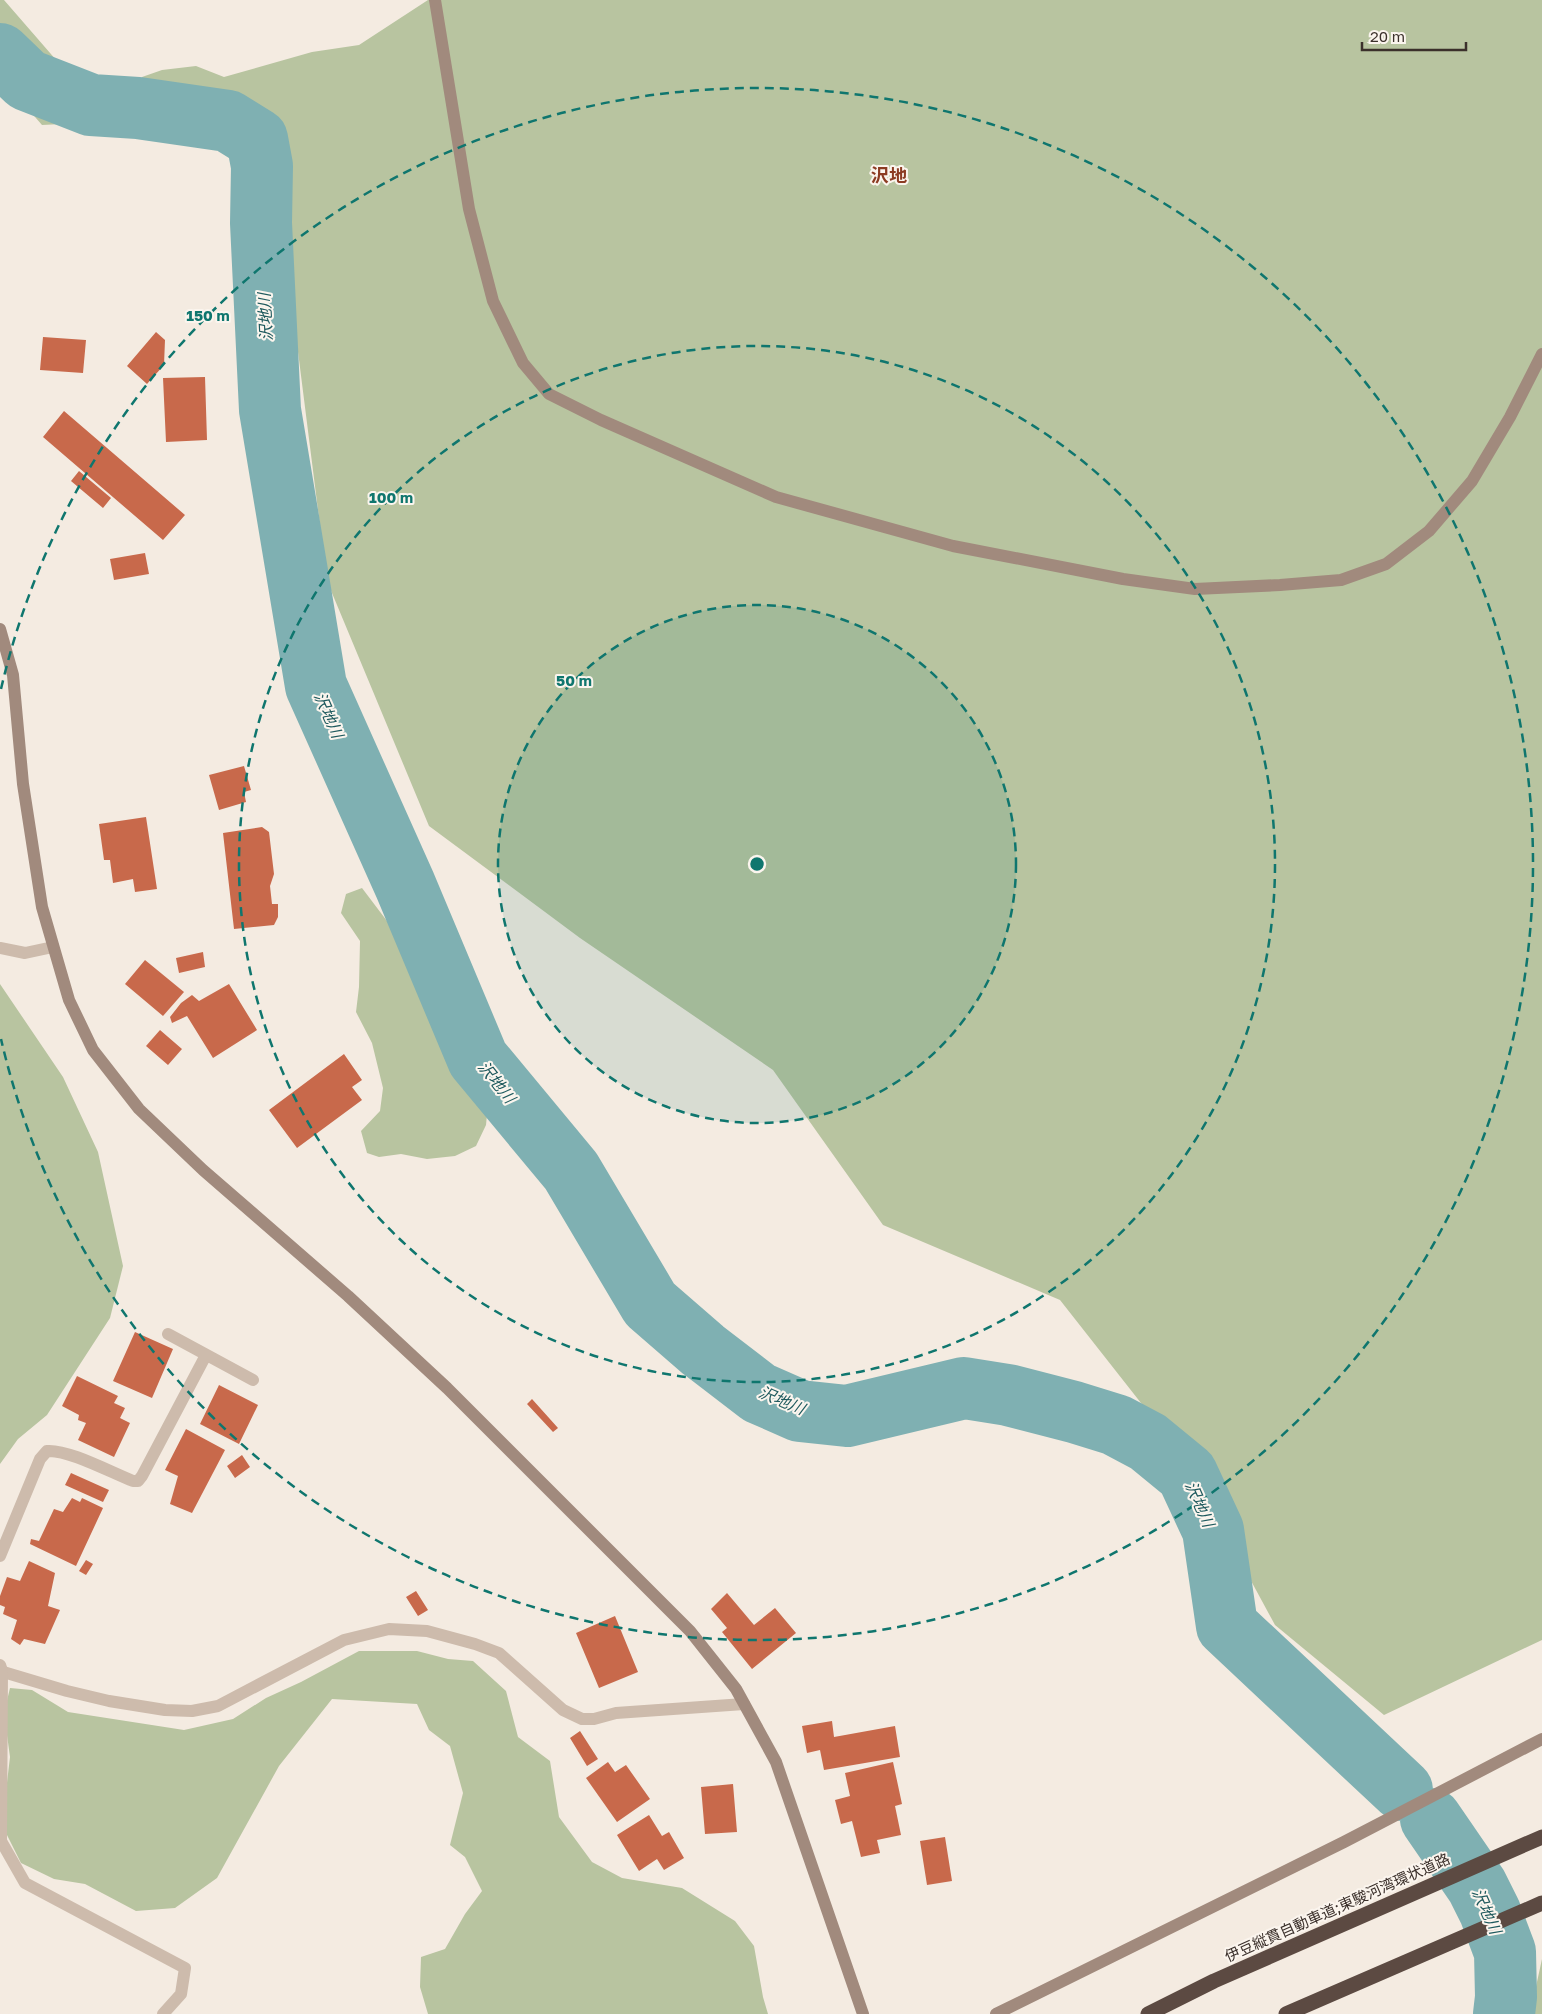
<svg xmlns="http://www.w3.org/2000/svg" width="1542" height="2014" viewBox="0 0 1542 2014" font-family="'Golos Text','Noto Sans JP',sans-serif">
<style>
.green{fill:#b8c4a0}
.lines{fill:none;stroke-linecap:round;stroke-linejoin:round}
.river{stroke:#7fb0b2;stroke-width:62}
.building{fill:#c8694b}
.lane{stroke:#cdbbac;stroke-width:12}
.street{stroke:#cdbbac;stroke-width:12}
.secondary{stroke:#a18a7d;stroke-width:12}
.highway{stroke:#5c4a42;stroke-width:15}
.ring{fill:none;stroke:#0f766e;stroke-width:2.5;stroke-dasharray:9 6}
.labels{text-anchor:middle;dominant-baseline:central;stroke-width:4;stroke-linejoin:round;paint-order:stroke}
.street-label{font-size:15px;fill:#3b302b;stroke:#fbf5ee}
.water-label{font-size:16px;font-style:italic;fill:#1f5a5e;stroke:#fbf5ee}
.quarter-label{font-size:18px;font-weight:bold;fill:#8c3b22;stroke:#fbf5ee}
.centre{fill:#0f766e;stroke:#fbf5ee;stroke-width:2.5}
.ring-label{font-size:15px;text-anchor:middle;font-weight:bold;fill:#0f766e;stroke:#fbf5ee;stroke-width:4;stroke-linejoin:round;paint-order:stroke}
</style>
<rect width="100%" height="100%" fill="#f4ebe1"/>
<!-- green -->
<path class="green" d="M0 0H4L57 61 83 71 101 85V122L42 125 22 102 0 93Z
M428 0H1542V1640L1384 1715 1275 1625 1185 1459 1060 1300 883 1225 773 1070 580 938 429 826 327 581 285 249 283 151 254 110 207 105 186 97 163 96 140 89 142 77 162 70 196 66 224 77 312 52 359 45Z
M362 888 390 925 416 969 436 1026 466 1062 473 1086 488 1104 486 1125 476 1146 455 1156 427 1159 401 1154 379 1157 367 1153 361 1131 380 1111 383 1088 372 1043 356 1012 359 987 360 941 341 913 346 894Z
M0 984 63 1077 98 1152 123 1266 110 1318 47 1415 18 1439 0 1464Z
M359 1651H417L448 1659 473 1661 506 1691 518 1737 550 1761 559 1817 592 1862 622 1878 682 1888 735 1921 754 1946 763 1997 768 2014H428L420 1987 421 1957 445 1949 465 1914 482 1891 465 1857 450 1845 463 1793 450 1746 429 1730 417 1704 332 1699 279 1766 217 1878 175 1908 136 1911 85 1884 54 1879 21 1863 2 1825 10 1757 4 1713 10 1688 32 1690 68 1712 184 1730 233 1719 266 1698 301 1682Z
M1542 1959V2014H1530Z"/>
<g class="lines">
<!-- river -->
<path class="river" d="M0 54 27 80 91 105 138 108 228 121 257 139 262 166 261 223 270 410 316 686 405 885 478 1059 571 1171 650 1304 703 1350 759 1393 800 1411 847 1416 964 1388 1008 1395 1074 1412 1116 1425 1148 1442 1187 1474 1213 1530 1227 1626 1402 1790
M1431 1819 1477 1886 1490 1912 1505 1952 1506 1997 1504 2014"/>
</g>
<!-- building -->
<path class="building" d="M156 332 165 340 164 365 147 384 127 366Z
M43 337 86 340 83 373 40 370Z
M205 377 207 440 166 442 163 378Z
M64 411 185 515 163 540 43 437Z
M79 471 111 498 103 508 71 481Z
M145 553 149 574 114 580 110 559Z
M244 766 251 790 244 792 246 802 219 810 209 775Z
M146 817 157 889 135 892 133 879 113 883 110 860H104L99 824Z
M262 827 269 832 274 874 270 886 272 904H278V917L274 925 234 929 223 833Z
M203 952 205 967 179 973 176 958Z
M145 960 184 992 163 1016 125 984Z
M229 984 257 1030 213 1058 187 1016 172 1023 170 1017 181 1003 192 995 199 1001Z
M160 1030 182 1049 168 1065 146 1046Z
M344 1054 362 1080 352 1087 362 1100 297 1148 269 1110Z
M135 1332 173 1349 152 1398 113 1381Z
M77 1376 118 1396 114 1403 125 1408 120 1418 130 1423 114 1457 78 1440 86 1423 78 1420 79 1415 62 1406Z
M219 1385 258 1405 239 1444 200 1424Z
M532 1399 558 1428 553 1432 527 1404Z
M186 1429 225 1450 192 1513 170 1504 178 1476 165 1470Z
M242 1455 250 1467 235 1478 227 1466Z
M71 1473 109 1490 103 1502 65 1485Z
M72 1498 80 1502 82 1498 103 1508 76 1566 30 1544 31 1539 39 1541 54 1509 63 1512Z
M86 1560 93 1564 86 1575 79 1571Z
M29 1561 55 1573 48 1606 60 1610 45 1644 24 1639 20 1645 11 1639 17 1620 3 1614 5 1607 0 1605V1596L7 1577 20 1581Z
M416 1591 428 1610 418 1616 406 1597Z
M727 1593 754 1625 775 1608 796 1633 752 1669 722 1632 727 1628 711 1609Z
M615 1616 638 1672 599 1688 576 1633Z
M832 1721 834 1737 895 1726 900 1757 824 1770 820 1750 807 1753 802 1726Z
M580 1731 598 1759 587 1766 570 1738Z
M608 1762 615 1772 626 1765 650 1799 617 1822 586 1778Z
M893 1762 902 1804 895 1806 901 1835 877 1840 880 1853 861 1857 852 1821 841 1824 835 1800 850 1796 845 1773Z
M733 1784 737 1832 705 1834 701 1787Z
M649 1815 662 1836 669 1832 684 1858 664 1870 657 1859 639 1871 617 1835Z
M945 1837 952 1881 927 1885 920 1841Z"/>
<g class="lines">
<!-- lane -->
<path class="lane" d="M0 948 25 953 53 947
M0 1671 67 1691 109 1701 165 1710 192 1711 218 1706 344 1640 389 1629 427 1631 475 1644 499 1653 563 1710 582 1719H594L616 1713 744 1704"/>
<!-- street -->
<path class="street" d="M168 1334 253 1380
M0 1556 40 1459 47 1451C68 1449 112 1473 133 1481H138L142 1476 206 1355
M0 1665 2 1671 1 1841 25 1883 185 1968 181 1994 163 2014"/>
<!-- secondary -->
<path class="secondary" d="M435 0 469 209 493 301 523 363 549 394 601 420 776 497 953 546 1123 579 1195 589 1280 585 1341 580 1386 564 1429 531 1472 481 1510 417 1542 354
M0 629 13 675 23 784 42 907 69 1000 93 1050 139 1109 203 1170 348 1296 447 1388 690 1631 736 1689 776 1762 863 2014
M996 2014 1344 1842 1542 1739"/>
<!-- highway -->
<path class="highway" d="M1148 2014 1214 1981 1542 1837
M1286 2014 1542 1903"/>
</g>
<!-- distance rings -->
<circle cx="757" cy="864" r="259" fill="#0f766e" fill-opacity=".12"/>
<g class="ring">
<circle cx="757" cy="864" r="259"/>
<circle cx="757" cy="864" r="518"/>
<path d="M1 689A776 776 0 1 1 1 1039"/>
</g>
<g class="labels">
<!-- street labels -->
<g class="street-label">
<text transform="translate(1337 1907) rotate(-24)">伊豆縦貫自動車道;東駿河湾環状道路</text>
</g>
<!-- water labels -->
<g class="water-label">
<text transform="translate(265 317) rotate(-93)">沢地川</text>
<text transform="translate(329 715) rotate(66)">沢地川</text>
<text transform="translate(497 1082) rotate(51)">沢地川</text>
<text transform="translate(782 1400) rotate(23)">沢地川</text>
<text transform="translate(1200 1504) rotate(66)">沢地川</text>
<text transform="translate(1487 1911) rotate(66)">沢地川</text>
</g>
<!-- quarter labels -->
<g class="quarter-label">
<text x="889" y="175">沢地</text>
</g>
</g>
<circle cx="757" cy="864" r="8" class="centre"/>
<g class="ring-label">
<text x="208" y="321">150 m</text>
<text x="391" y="503">100 m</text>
<text x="574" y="686">50 m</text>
</g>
<!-- scale -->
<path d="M1362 42v8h104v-8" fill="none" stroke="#3b302b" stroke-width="2.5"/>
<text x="1370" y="42" font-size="15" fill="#3b302b" stroke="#fbf5ee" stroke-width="4" paint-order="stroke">20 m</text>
</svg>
